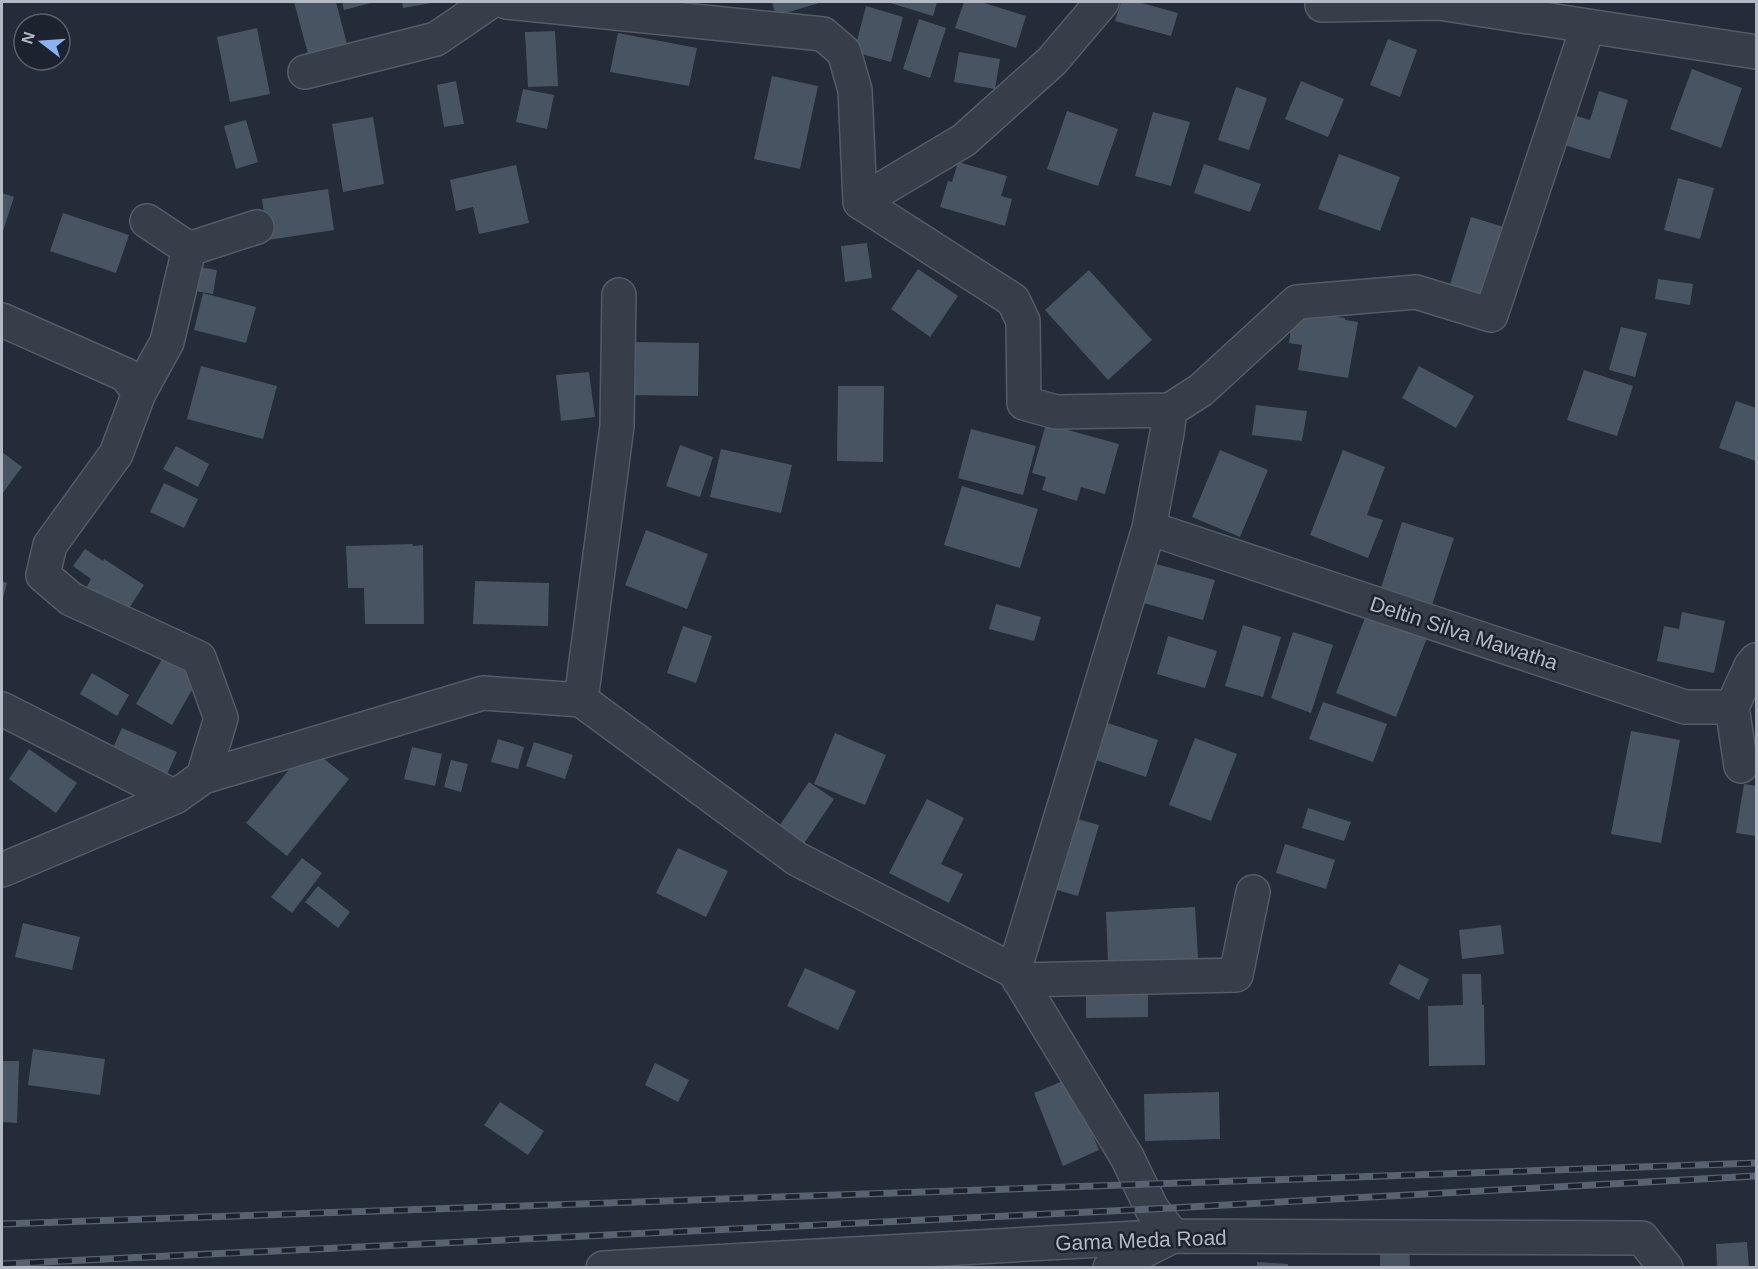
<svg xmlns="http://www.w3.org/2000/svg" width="1758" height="1269" viewBox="0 0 1758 1269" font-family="Helvetica,sans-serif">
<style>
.building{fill:#495462}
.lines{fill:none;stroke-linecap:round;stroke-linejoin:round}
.minor-casing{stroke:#545c67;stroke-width:36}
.minor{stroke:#363e49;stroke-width:33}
.rail-casing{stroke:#596270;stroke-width:7}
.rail{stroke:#1c232e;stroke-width:4.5;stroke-dasharray:14;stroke-linecap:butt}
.labels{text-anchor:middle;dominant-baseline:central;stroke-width:5;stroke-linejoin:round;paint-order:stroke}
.street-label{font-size:21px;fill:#b1b9c5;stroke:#1c232e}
</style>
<rect width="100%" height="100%" fill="#232c38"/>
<!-- building -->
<path class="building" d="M294 2H336L347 44 308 54Z
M342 2H375L344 10Z
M402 2H432V3L403 8Z
M772 2H822L776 16Z
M887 2H937L933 16Z
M964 2H981L1026 16 1016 48 955 28Z
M1121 2H1138L1178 13 1171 36 1115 21Z
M866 6 903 17 891 62 854 52Z
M919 19 946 28 930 78 903 69Z
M257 28 270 94 230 102 217 37Z
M555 31 558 86 528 87 525 32Z
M618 33 697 48 689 86 610 72Z
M1388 39 1417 50 1400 97 1370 85Z
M959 52 1000 59 995 89 954 82Z
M1692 69 1742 88 1721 148 1670 129Z
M772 76 818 86 800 169 754 159Z
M456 81 464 124 444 127 437 85Z
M1301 81 1344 99 1328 137 1285 119Z
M1236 87 1267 98 1249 150 1218 140Z
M523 89 554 95 547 129 516 122Z
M1599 91 1628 100 1610 159 1561 144 1570 114 1590 120Z
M1067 111 1118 129 1098 186 1047 169Z
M1153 112 1190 122 1171 186 1135 176Z
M373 117 384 184 343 192 332 124Z
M246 120 258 162 236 169 224 126Z
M1339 154 1400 177 1380 231 1318 209Z
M958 162 1007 176 1001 196 1012 199 1005 226 940 207 948 181 952 182Z
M1204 164 1261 184 1250 212 1194 193Z
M516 165 529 223 479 234 473 207 456 211 450 180Z
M1678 178 1714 188 1700 239 1664 230Z
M328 189 334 230 268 240 262 199Z
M2 193 14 197 2 234Z
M63 213 129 235 116 273 50 251Z
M1471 217 1514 230 1491 304 1448 291Z
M867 243 872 278 845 282 841 246Z
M193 266 217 270 213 294 189 290Z
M918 269 958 296 930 337 891 309Z
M1089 270 1152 340 1108 380 1045 310Z
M1658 279 1693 284 1690 305 1655 299Z
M203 293 256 307 246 343 194 330Z
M1293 311 1345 318V320L1358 322 1348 378 1298 370 1302 345 1289 343Z
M1621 327 1647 333 1635 377 1609 370Z
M628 342 699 343 698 396 626 395Z
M201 366 277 386 263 439 187 419Z
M1419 366 1474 396 1456 428 1402 398Z
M1584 370 1633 386 1617 436 1567 420Z
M589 372 595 417 561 421 556 375Z
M838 386H884L883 462 837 461Z
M1736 401 1756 408V461L1719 448Z
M1256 405 1307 411 1302 441 1252 435Z
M1046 424 1119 444 1105 494 1081 487 1077 501 1042 490 1046 477 1032 473Z
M971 429 1036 446 1023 495 958 478Z
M680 445 713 457 700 497 666 486Z
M176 446 209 464 198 487 163 469Z
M721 449 792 465 781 513 710 497Z
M1220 450 1268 470 1240 537 1192 517Z
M1343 450 1385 467 1367 515 1383 520 1368 558 1310 535Z
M2 452 22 467 2 494Z
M164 483 198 499 184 528 150 512Z
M962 486 1038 509 1020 568 944 545Z
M1402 522 1454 538 1431 608 1380 591Z
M646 530 708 554 687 609 625 585Z
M413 544V546L423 545 424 624H365L364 588H348L346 546Z
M85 549 103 561 104 559 144 585 124 616 85 590 91 579 73 566Z
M1141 560 1215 580 1203 620 1130 599Z
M2 581 7 583 2 602Z
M475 581 549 583 548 626 473 624Z
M996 604 1041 617 1034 641 989 629Z
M1682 612 1725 621 1714 673 1657 661 1664 626 1679 629Z
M1366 615 1427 638 1396 717 1336 693Z
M1243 625 1281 637 1263 697 1225 686Z
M683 626 712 636 696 683 667 673Z
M1293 632 1333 645 1311 713 1271 698Z
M1168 636 1217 651 1205 688 1157 674Z
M165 654 201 674 172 725 136 704Z
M92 673 129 695 117 716 80 694Z
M1323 702 1387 724 1373 762 1309 739Z
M1093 718 1158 740 1146 777 1081 755Z
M122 728 177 752 165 779 110 754Z
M1631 731 1680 740 1661 843 1611 834Z
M835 733 886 755 865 805 814 784Z
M1195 738 1237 754 1211 821 1169 805Z
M498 739 524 747 518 769 491 762Z
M534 742 573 755 565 779 526 766Z
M308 746 349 779 287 856 246 823Z
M412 747 442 754 435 786 404 779Z
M29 749 77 783 56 813 9 779Z
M451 760 468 764 461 792 444 787Z
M809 782 834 799 803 845 778 828Z
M1744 784 1756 786V836L1736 833Z
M927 799 964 818 941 864 963 874 949 903 889 873Z
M1308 808 1351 822 1344 841 1302 828Z
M1063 815 1099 825 1078 896 1043 886Z
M1285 844 1335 860 1326 889 1276 873Z
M678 848 728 871 706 917 656 893Z
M302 858 322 873 292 913 271 897Z
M318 886 350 912 338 928 305 902Z
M1195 907 1198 958 1108 964 1106 912Z
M23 923 80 937 72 970 15 957Z
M1501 925 1504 954 1462 959 1459 930Z
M1399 964 1429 979 1419 1000 1389 984Z
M805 968 856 991 838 1030 787 1006Z
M1462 974H1481L1482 1005H1484L1485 1065 1429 1066 1428 1006 1463 1005Z
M1148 990V1017L1086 1018V991Z
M33 1049 105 1059 100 1095 28 1085Z
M2 1061H19L17 1123 2 1122Z
M655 1063 689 1080 678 1102 645 1085Z
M1070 1078 1099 1150 1063 1166 1034 1093Z
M1219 1092 1220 1139 1145 1141 1144 1094Z
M500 1102 544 1131 528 1155 484 1125Z
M1380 1242H1409L1410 1268H1380Z
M1747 1242 1749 1268H1717L1716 1244Z
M1257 1262 1288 1264V1268H1257Z"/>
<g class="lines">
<defs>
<path id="minor" d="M506 2 823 34 844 52 855 90 860 202 1013 300 1023 321 1024 403 1056 412 1170 410 1167 433 1149 528 1014 971 1127 1157 1152 1209 1173 1236 1110 1268
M1322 5 1439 3 1756 52
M305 72 436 39 490 2
M860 202 964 140 1052 61 1102 2
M147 221 189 249
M2 320 126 375 139 393 116 454 50 545 43 575 71 599 199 658 221 718 203 777
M139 393 167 342 189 249 257 227
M1170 410 1201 390 1297 302 1416 292 1491 315 1588 26
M1149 528 1685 707H1732L1751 666 1756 660
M581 700 797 859 1014 971
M1732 707 1741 766
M2 709 175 797
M2 870 175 797 203 777 483 693 581 700 617 426 619 295
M1019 980 1236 975 1253 892
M603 1268 1173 1236 1642 1238 1666 1268"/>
</defs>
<!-- minor casing -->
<use href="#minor" class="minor-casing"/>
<!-- minor -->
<use href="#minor" class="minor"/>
<defs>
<path id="rail" d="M2 1224 1756 1163
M2 1264 1152 1209 1756 1176"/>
</defs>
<!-- rail casing -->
<use href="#rail" class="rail-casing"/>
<!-- rail -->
<use href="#rail" class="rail"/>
</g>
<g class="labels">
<!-- street labels -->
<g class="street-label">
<text transform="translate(1464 633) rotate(18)">Deltin Silva Mawatha</text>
<text transform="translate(1141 1240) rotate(-2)">Gama Meda Road</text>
</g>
</g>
<!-- border -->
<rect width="1758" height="1269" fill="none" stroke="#b1b9c5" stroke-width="6"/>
<!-- north arrow -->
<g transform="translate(42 42) rotate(287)"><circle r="28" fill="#1c232e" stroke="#585f6a" stroke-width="1.5"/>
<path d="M0-4.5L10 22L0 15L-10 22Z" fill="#8ab4f1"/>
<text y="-9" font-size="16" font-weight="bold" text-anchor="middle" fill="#b1b9c5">N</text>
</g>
</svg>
